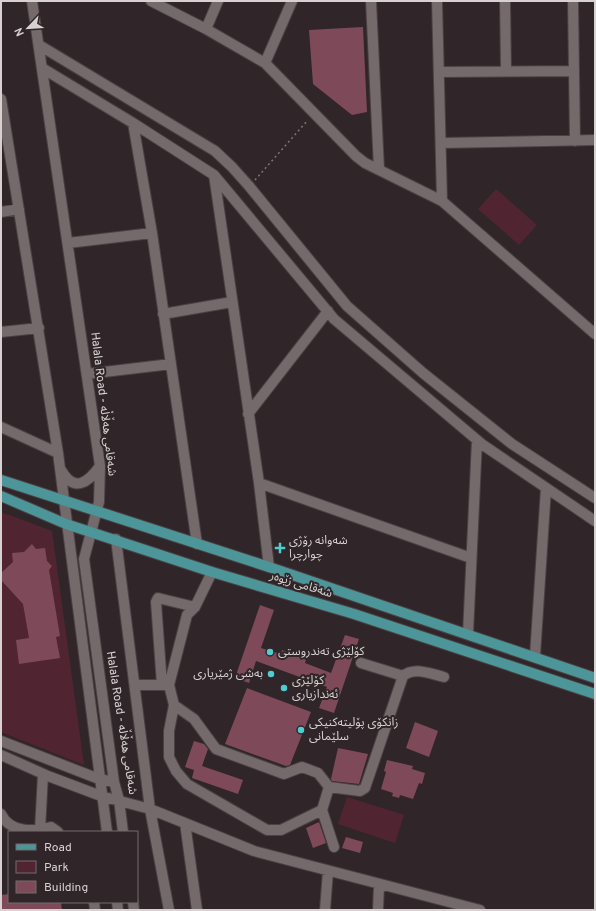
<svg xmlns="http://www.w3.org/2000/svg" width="596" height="911" viewBox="0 0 596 911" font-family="Overpass,'Noto Sans Arabic',sans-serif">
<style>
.green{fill:#512432}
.building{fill:#7e4a59}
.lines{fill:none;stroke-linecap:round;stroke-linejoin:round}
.minor-casing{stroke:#4a4143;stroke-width:12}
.major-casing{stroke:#4a4143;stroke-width:12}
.path{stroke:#7e7577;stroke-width:1.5;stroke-dasharray:2 3;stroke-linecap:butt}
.minor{stroke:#74696b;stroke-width:10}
.major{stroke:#4c9599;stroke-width:10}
.poi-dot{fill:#51ccd1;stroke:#302629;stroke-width:1.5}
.labels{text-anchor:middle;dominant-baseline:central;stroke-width:4;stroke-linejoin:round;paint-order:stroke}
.street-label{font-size:12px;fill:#d7d1d2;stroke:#302629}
.poi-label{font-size:12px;fill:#d7d1d2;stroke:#302629;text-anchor:start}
</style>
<rect width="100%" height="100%" fill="#302629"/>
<!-- green -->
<path class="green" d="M496 189 537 225 519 245 478 209Z
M1 512 52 531 84 765 1 732Z
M347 797 404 815 395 843 338 824Z"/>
<!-- building -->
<path class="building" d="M363 27 367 112 352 115 313 84 309 30Z
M32 544 36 549 45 548 47 561 52 566 49 570 60 636 56 637 60 658 19 664 16 640 29 638 23 604 1 580V573L13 562 12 553 24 552Z
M260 605 274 610 261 648 281 654 282 650 306 659 305 663 331 673 345 635 359 639 334 713 319 708 327 687 256 661 249 683 235 678Z
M247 688 311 712 290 765 286 766 225 744Z
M415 722 438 731 429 757 406 748Z
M194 741 204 744 208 749 202 766 243 780 238 794 192 778 194 770 185 767Z
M338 748 368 754 359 784 332 781 331 779Z
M387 760 413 766 412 769 425 773 422 784 419 783 413 799 400 795 399 798 392 796 393 793 381 789 386 772 384 771Z
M319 822 326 843 313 848 306 828Z
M346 837 363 842 360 853 342 848Z
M9 894V902H61L62 910H1V895Z"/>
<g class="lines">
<defs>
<path id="minor" d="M32 1 100 466 99 502 84 559 114 782 119 800 123 832
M151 1 206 29 265 63 356 156 365 163 442 201 595 334
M371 1 379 169
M437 1 442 201
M505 1 506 71
M573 1 575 141
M206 29 218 1
M39 45 215 151 232 167 249 186 347 306 423 373 512 444 595 498
M265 63 292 1
M42 68 133 123 214 175 334 319 483 445 595 521
M439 72 574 71
M1 99 58 453 107 832
M133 123 152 233 197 544
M441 143 595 140
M214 175 259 483 269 567
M1 212 19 209
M68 243 152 233
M163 314 232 302
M1 332 39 328
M87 374 171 364
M248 414 328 311
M1 427 58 453
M61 470C74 493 88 483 100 466
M259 483 471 558
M116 539 150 809 169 910
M212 572 195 607 187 615 169 685 174 705 194 719 216 749 284 774 302 767 318 773 329 787 322 810 334 847
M468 634 477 440
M535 656 546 488
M361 663 403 676
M135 685H167
M162 685 156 602 158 598 195 607
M174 705 169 731V757L176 771 187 784 267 830H281L322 810
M1 741 99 779 114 782
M1 755 48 776 101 796 150 809 254 851 480 910
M329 787 360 791 365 788 403 676C414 666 431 674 444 677
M1 814C10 833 33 832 51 827L58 832
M185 823 197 910
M40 830 43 774
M94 902 95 910
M117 902 118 910
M133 902 134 910
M325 910 328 871
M378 910 379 884"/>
<path id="major" d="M1 480 269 567 595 678
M1 496 66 524 212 572 354 614 595 694"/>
</defs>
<!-- minor casing -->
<use href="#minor" class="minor-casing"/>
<!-- major casing -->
<use href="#major" class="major-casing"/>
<!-- path -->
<path class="path" d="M255 180 308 120"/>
<!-- minor -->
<use href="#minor" class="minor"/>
<!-- major -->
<use href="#major" class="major"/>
</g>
<!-- markers -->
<g class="poi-dot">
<path d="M278 542h4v4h4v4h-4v4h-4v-4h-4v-4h4z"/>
<circle cx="270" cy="652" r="4"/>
<circle cx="271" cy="674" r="4"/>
<circle cx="284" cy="688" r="4"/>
<circle cx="301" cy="730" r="4"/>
</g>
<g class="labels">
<!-- street labels -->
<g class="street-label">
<text transform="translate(103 404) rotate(83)">Halala Road - شەقامی هەڵاڵە</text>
<text transform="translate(301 585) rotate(17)">شەقامی زێوەر</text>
<text transform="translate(121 723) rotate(81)">Halala Road - شەقامی هەڵاڵە</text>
</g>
<!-- poi labels -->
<g class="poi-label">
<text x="289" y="541">شەوانە ڕۆژی<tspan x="289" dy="14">چوارچرا</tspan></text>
<text x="278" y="652">کۆلێژی تەندروستی</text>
<text x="263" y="674" text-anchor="end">بەشی ژمێریاری</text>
<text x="292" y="681">کۆلێژی<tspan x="292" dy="14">ئەندازیاری</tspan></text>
<text x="309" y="723">زانکۆی پۆلیتەکنیکی<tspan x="309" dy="14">سلێمانی</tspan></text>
</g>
</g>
<!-- border -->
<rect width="596" height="911" fill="none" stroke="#d7d1d2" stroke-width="4"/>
<!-- legend -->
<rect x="8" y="831" width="130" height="72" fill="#302629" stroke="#736a6d"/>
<rect x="16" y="844" width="20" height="6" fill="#4c9599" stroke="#736a6d"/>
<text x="44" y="851" font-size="12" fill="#d7d1d2">Road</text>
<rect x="16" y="861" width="20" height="12" fill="#512432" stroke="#736a6d"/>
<text x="44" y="871" font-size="12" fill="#d7d1d2">Park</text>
<rect x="16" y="881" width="20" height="12" fill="#7e4a59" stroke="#736a6d"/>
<text x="44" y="891" font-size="12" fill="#d7d1d2">Building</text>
<!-- north arrow -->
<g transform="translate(28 28) rotate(245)" stroke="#302629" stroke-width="3" paint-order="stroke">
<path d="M0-3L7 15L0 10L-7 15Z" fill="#d7d1d2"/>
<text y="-6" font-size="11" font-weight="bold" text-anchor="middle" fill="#d7d1d2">N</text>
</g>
</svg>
